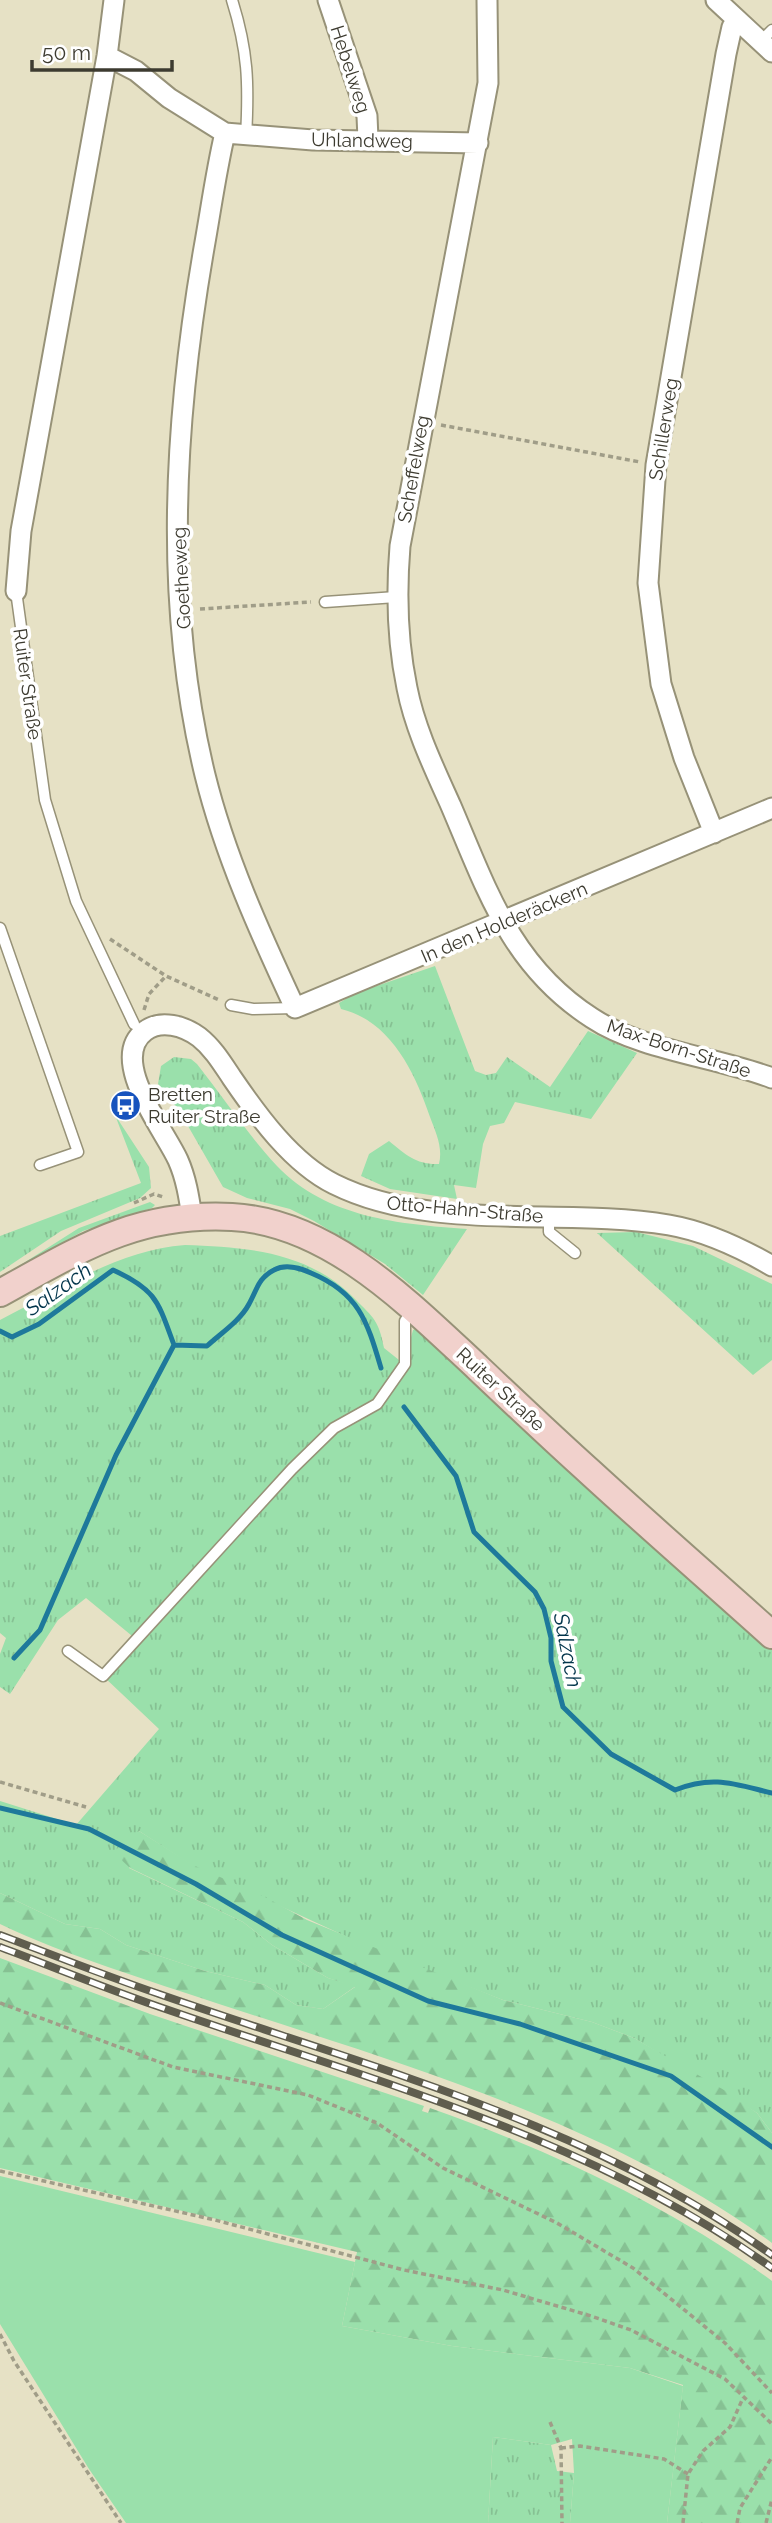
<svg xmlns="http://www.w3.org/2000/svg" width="772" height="2523" viewBox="0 0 772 2523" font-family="Raleway,sans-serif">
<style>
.grass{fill:url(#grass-tufts)}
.forest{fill:url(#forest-firs)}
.garden{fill:#9ae0ab}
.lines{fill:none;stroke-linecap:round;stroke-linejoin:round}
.stream{stroke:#1e799b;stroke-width:5}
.lane-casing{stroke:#979278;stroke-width:13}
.street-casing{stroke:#979278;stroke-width:23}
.secondary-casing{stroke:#979278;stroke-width:30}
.path{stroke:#a09d88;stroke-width:3.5;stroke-dasharray:5 3.5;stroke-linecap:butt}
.lane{stroke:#fff;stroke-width:10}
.street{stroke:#fff;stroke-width:19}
.secondary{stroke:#f1d1cc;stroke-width:26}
.rail-casing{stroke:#5f5d4e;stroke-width:8}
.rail{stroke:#fff;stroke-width:5;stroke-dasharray:16;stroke-linecap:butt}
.labels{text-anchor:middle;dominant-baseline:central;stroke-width:7;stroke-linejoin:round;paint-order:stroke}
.street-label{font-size:19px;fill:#3d3b30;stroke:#fff}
.poi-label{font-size:19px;fill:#3d3b30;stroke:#fff;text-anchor:start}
.water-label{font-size:21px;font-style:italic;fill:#02354b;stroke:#fff}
</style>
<defs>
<pattern id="grass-tufts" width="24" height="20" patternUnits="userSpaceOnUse" patternTransform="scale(1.75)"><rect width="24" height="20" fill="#9ae0ab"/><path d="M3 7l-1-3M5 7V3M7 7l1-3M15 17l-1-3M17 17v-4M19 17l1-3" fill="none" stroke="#86c193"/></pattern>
<pattern id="forest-firs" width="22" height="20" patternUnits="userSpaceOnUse" patternTransform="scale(1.75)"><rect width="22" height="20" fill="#9ae0ab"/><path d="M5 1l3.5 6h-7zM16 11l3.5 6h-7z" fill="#86c193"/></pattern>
</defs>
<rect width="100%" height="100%" fill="#e6e1c5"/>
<!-- grass -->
<path class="grass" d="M435 966 475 1071 486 1075 496 1073 507 1057 550 1087 588 1031 637 1053 591 1119 515 1102 504 1123 490 1126 483 1144 476 1188 454 1185 457 1199 390 1189 361 1176 369 1154 389 1141C406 1155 417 1165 439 1164 443 1147 436 1133 430 1117 415 1073 391 1021 341 1009L339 1003 356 993Z
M174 1057 191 1059 197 1064C224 1098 247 1134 277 1166 327 1218 399 1224 467 1229L423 1295 385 1264 314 1221 290 1209 247 1198 223 1187 180 1112 158 1084 161 1066Z
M115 1115 149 1167 151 1188 140 1198 61 1231 0 1272V1236L141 1183Z
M150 1202 155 1205 152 1208 83 1231 0 1278 79 1228Z
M636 1232 693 1246 772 1284V1360L753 1375 597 1233Z
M185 1245C248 1247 309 1252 355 1299 374 1318 379 1321 384 1348L404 1364 413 1330 419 1327 772 1647V2133L757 2113 634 2038 592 2022 503 2000 382 1953 193 1866 139 1831 129 1868 243 1922 272 1945 328 1978 356 1986 323 2009 296 2005 265 1985 205 1971 126 1945 100 1929 65 1924 0 1893V1801L76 1825 159 1729 103 1676 137 1640 86 1598 58 1620 10 1694 0 1687V1654L6 1638 0 1633V1320C59 1290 118 1250 185 1245Z
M493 2437 551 2445 557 2471 574 2473 570 2523H488Z"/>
<!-- forest -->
<path class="forest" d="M139 1831 193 1865 265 1897 307 1920 503 2000 592 2022 634 2038 724 2090 757 2113 772 2133V2243C609 2124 409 2066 219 2004 148 1980 67 1956 0 1924V1893L65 1924 100 1929 126 1945 205 1971 265 1985 296 2005 323 2009 355 1987 328 1978 272 1945 243 1922 130 1868 113 1852Z
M0 1958 150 2014 424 2106 422 2111 428 2113 430 2108C551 2151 668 2205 772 2281V2523H667L683 2385 630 2368 452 2346 342 2326 357 2252 0 2168Z"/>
<!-- garden -->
<path class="garden" d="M0 2176 355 2262 342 2326 452 2346 630 2368 683 2386 667 2523H570L574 2473 572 2439 551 2445 493 2437 488 2523H126L89 2469 0 2324Z"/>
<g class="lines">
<!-- stream -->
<path class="stream" d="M0 1331 12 1337 39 1324 113 1270C157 1290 158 1302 174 1345L207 1346C221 1333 240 1321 249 1304 257 1290 258 1278 274 1270 285 1264 300 1268 311 1273 359 1293 367 1321 381 1368
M404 1407 456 1476 474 1532 535 1592 544 1609 551 1638V1661L563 1707 611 1754 675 1790C713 1775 734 1784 772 1793
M14 1658 40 1630 116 1455 174 1345
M0 1808 89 1829 196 1884 282 1935 428 2001 520 2024 671 2076 772 2147"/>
<defs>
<path id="lane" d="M232 0C248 51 249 83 246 137
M760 42 772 30
M16 591 45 800 76 901 134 1024
M325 602 396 597
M0 928 78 1152 40 1165
M231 1005 253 1009 295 1008
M549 1217V1232L575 1253
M68 1651 103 1676 292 1469 334 1428 377 1404 405 1364V1321L414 1309"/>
<path id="street" d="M328 0 367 116 368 139
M487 0 488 83 400 546C396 594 397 640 407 688 415 729 434 768 451 806 487 890 511 966 592 1018 640 1050 717 1057 772 1078
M716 0 772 52
M107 56 136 71 169 98 225 133 313 140 478 143
M225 133C216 171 211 209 204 248 174 421 163 602 205 775 225 856 260 933 295 1008L772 808
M16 591 21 531 107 56 114 0
M714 833 684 758 661 684 648 583 656 465 726 54 732 27 738 21
M192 1217C189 1197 186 1178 178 1160 165 1131 107 1059 145 1031 161 1019 184 1026 199 1037 213 1048 222 1063 232 1078 258 1116 292 1163 334 1184 432 1233 562 1207 669 1225 704 1231 741 1248 772 1266"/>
<path id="secondary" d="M0 1293C80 1249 136 1212 232 1217 329 1222 408 1303 475 1365 513 1401 552 1438 591 1473 651 1528 712 1581 772 1635"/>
</defs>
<!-- lane casing -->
<use href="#lane" class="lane-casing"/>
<!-- street casing -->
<use href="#street" class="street-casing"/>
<!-- secondary casing -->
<use href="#secondary" class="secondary-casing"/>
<!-- path -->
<path class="path" d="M441 425 640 462
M200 609 311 602
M110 939 166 976 219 1000
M144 1010 149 994 166 976
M134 1203 154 1194 163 1197
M0 1782 86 1807
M0 2003 173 2067 308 2095 377 2123 443 2168 557 2223 633 2268 725 2343 772 2393
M0 2171 215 2220 404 2270 503 2290 591 2316 631 2330 725 2379 772 2424
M0 2334 14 2361 121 2523
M550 2422 561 2448 562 2523
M561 2448 580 2446 664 2459 688 2474
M683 2523 688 2474 703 2451 730 2427 743 2398
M737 2523 740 2508 772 2457
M766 2523 772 2499"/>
<!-- lane -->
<use href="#lane" class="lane"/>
<!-- street -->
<use href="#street" class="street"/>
<!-- secondary -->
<use href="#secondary" class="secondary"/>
<defs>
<path id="rail" d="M0 1935C53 1955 106 1976 159 1994 368 2067 590 2123 772 2255
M0 1947C51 1966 102 1987 154 2005 366 2079 587 2135 772 2268"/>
</defs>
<!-- rail casing -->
<use href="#rail" class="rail-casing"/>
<!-- rail -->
<use href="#rail" class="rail"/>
</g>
<!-- icons -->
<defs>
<symbol id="bus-disc" viewBox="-11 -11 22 22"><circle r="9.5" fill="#1753be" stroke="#fff"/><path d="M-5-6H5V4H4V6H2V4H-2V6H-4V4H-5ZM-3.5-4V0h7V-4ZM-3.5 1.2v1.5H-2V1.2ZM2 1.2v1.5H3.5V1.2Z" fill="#fff"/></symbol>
</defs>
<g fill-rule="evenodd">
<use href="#bus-disc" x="108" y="1088" width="35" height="35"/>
</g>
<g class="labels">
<!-- street labels -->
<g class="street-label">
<text transform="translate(351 69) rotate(72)">Hebelweg</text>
<text transform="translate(362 140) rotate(1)">Uhlandweg</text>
<text transform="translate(663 429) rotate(-81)">Schillerweg</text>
<text transform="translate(413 469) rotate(-80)">Scheffelweg</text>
<text transform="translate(181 578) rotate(-93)">Goetheweg</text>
<text transform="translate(28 684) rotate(82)">Ruiter Straße</text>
<text transform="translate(504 922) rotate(-23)">In den Holderäckern</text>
<text transform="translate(679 1048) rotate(18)">Max-Born-Straße</text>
<text transform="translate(465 1209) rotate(5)">Otto-Hahn-Straße</text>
<text transform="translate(501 1389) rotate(43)">Ruiter Straße</text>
</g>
<!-- poi labels -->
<g class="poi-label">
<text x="148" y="1094">Bretten<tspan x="148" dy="22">Ruiter Straße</tspan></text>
</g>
<!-- water labels -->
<g class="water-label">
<text transform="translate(58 1289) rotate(-35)">Salzach</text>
<text transform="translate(568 1650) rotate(79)">Salzach</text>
</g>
</g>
<!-- scale -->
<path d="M32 60v10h140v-10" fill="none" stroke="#3d3b30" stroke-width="3.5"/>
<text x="42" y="60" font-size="21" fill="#3d3b30" stroke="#ffffff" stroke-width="5" paint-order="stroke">50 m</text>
</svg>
